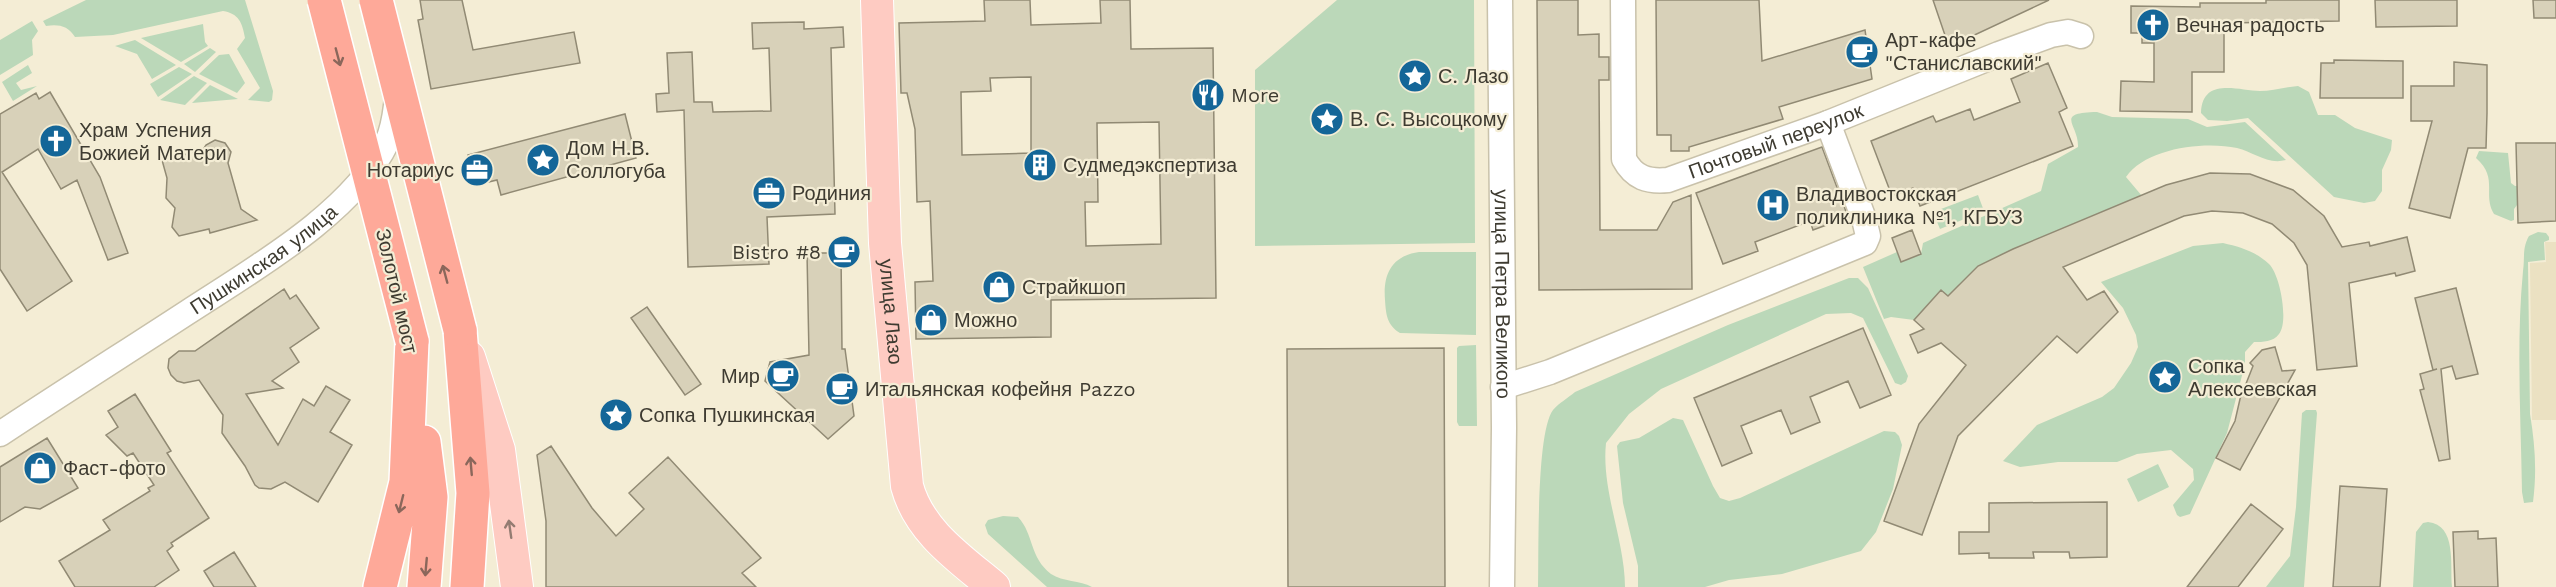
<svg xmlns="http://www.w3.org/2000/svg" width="2556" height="587" viewBox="0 0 2556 587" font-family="'Work Sans',sans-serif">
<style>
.built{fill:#ebe1c2}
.green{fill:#bbd8b9}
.building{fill:#d8d1b9;stroke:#918a74;stroke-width:1.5;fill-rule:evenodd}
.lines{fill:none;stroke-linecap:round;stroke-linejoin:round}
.minor-casing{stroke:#c9c2ab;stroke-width:27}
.major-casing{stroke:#fff;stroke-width:34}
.highway-casing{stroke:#fff;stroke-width:36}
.minor{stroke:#fff;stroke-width:24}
.major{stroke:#fecbc2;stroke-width:32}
.highway{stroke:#fea999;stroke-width:33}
.highway-bridge-casing{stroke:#fff;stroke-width:36;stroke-linecap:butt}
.highway-bridge{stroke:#fea999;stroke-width:33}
.oneway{stroke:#8b675b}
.oneway2{stroke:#947c72}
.labels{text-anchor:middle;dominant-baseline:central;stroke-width:4.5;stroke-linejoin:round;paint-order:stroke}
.poi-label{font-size:20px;fill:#3e3b31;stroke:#f4edd5;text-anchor:start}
.street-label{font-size:20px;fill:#3e3b31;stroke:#f4edd5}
</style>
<rect width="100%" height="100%" fill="#f4edd5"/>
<!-- built -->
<path class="built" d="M2545 242H2556V420H2532L2530 263 2546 262Z"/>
<!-- green -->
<path class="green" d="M86 0H245L273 91 272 100 269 102 248 100 260 88 237 49 245 38C242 22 239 14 223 11L113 35 75 37C68 26 59 24 46 26L43 21Z
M1337 0H1474L1475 243 1255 246V70Z
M32 21 38 31 32 40 33 55 0 75V40Z
M203 24 205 42 208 46 181 62 141 38Z
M135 40 176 65 152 79 137 54 115 46Z
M210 48 216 52 195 72 184 64Z
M229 54 245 83 237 93 199 74 219 55Z
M28 65 32 73 16 83 21 90 37 86 13 101 2 82Z
M179 67 192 74 158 97 150 84Z
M194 76 207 83 185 105 160 100Z
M210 85 238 99 192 103Z
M2298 86 2309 92 2318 115H2335L2355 128 2392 140 2391 150 2382 170V191L2375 201 2364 203 2334 197 2248 118 2227 121 2208 120 2201 113C2202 77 2237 90 2260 91 2272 91 2285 87 2298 86Z
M2097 112 2112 117 2188 119 2207 127 2245 122 2286 160C2267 165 2254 152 2237 148 2204 141 2146 148 2126 177L2142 196 1948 296 1941 290 1914 320 1891 317 1884 319 1863 267 1897 252 1901 262 1921 254 1923 243 2041 191 2048 164 2078 147C2079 124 2053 113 2097 112Z
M2479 151 2508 153 2511 183 2515 186 2535 185 2543 204 2517 205 2514 209V220L2511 221 2494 214C2482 194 2499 178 2476 158Z
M1978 195 1984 211 1940 229 1933 212Z
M2538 232 2546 233 2549 237V240L2544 242 2545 260 2528 262 2530 414C2535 444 2537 472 2533 502L2524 503 2522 492C2521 419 2516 345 2523 271 2525 258 2522 248 2529 236Z
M2223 243C2240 247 2255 251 2269 264 2280 274 2289 322 2279 334 2273 342 2263 342 2254 342L2245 352V364L2227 433 2190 514 2180 517 2177 515 2173 505 2194 480 2193 469 2171 450 2137 454 2117 462H2058L2020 467 2003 461 2037 425 2102 397 2114 388 2131 363 2138 347 2136 335 2123 308 2101 282 2193 246Z
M1419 252H1476V335L1400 333C1387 325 1386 315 1385 300 1383 275 1391 256 1419 252Z
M1849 278H1858L1868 288 1908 376 1906 382 1901 385 1895 383 1863 318 1851 313 1826 314 1661 389 1629 414 1606 443C1601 490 1625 541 1625 587H1538C1539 553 1536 433 1553 410 1559 403 1568 398 1575 392L1728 325Z
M1476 345 1477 426H1459L1457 422V348L1459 346Z
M2306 410H2316L2317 413 2304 587H2266L2290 556 2296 507 2302 413Z
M1673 418 1683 420 1713 486 1720 498 1729 501 1740 498 1884 431 1895 432 1899 436 1902 445 1893 489 1876 532 1861 551 1782 574 1729 580 1705 587H1638V566L1623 503 1617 446 1620 442 1639 438Z
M2158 464 2169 487 2138 502 2127 479Z
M1003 516 1018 517C1034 534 1029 557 1051 574 1063 582 1080 580 1092 587H1047L988 534 985 525 988 520Z
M2428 522C2457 525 2450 565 2452 587H2413L2416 532 2423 523Z"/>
<!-- building -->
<path class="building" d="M420 0H462L473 50 574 32 580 63 431 89 418 20 423 19Z
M984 0H1030L1031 25 1101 23 1100 0H1130L1131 49 1213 48 1216 298 1051 300V337L916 339 915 282 933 281 930 201 917 202 915 129 907 93H901L899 23 985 21ZM1031 77V153L962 155 961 92 991 91 990 78ZM1159 122 1161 244 1086 246 1085 202H1098L1097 123Z
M1537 0H1578V35L1599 34V57H1609V80H1599L1600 230H1657L1673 202 1691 195 1692 289 1539 290Z
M1656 0H1759L1762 61 1865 30 1872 79 1779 107 1783 119 1689 147V151H1671V135H1657Z
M1933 0H2049L1949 47Z
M2266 0H2339V21L2224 23V72H2192V112L2120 111 2121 81 2154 82V43H2142V33H2131V6L2200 7V3H2266Z
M2375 0H2457V26L2376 27Z
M2533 0H2556V18H2534Z
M804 22V29L843 27 844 47 831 48 835 214 767 217 769 264 688 267 684 110 657 112 656 94 669 93 667 53 692 52 694 102H712L713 112 771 111 769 48 753 49 752 23Z
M2334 60 2403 61V98H2320L2321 63H2334Z
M2454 62 2487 65V113L2486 148H2468L2450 218 2409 208 2432 121H2411V86H2454Z
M2048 63 2067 108 2059 112 2073 146 1920 206 1913 188 1892 196 1871 141 1933 116 1936 122 1970 109 1974 120 2020 102 2011 79Z
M50 92 100 177 128 253 108 260 77 180 61 189 38 149 2 172 72 281 27 311 0 269V114L36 93 39 99Z
M625 114 636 158 501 195 497 180 476 185 468 155Z
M215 140 225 143 231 152 228 163 241 209 257 220 210 233 209 229 179 236 172 227 175 208 166 198 167 178 162 160 203 150 206 145Z
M2516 143H2556V221L2518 223Z
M1822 147 1848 217 1813 230 1810 221 1755 242 1758 251 1723 264 1696 193Z
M2210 173 2250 174 2293 190 2324 216 2342 247 2369 242 2370 246 2407 237 2415 271 2396 276 2395 273 2349 283 2357 366 2317 370 2307 265 2294 243 2272 224 2243 213 2212 211 2184 216 2063 267 2087 300 2104 291 2118 312 2077 353 2057 336 1958 436 1922 535 1884 521 1919 424 1966 365 1941 343 1918 353 1910 335 1924 329 1914 320 1941 290 1948 296 1978 266 2013 249 2166 185Z
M1912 230 1921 254 1901 262 1892 238Z
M807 253H841L842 349H845L854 416 828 439 765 381 770 362 809 355Z
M2456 288 2478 374 2456 379 2452 366 2441 369 2450 459 2439 461 2420 390 2424 389 2420 374 2437 369 2433 370 2415 298Z
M284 289 290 299 296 295 319 328 290 348 299 362 272 381 283 388 246 394 278 445 303 399 314 406 326 386 350 400 330 432 352 445 318 502 285 482 271 489 259 488 255 485 245 466 222 433 223 415 199 380 184 383 177 381 171 375 168 368 169 359 179 351H195Z
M647 307 701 384 685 395 631 318Z
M1863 328 1891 395 1860 408 1848 381 1810 397 1820 422 1791 434 1781 410 1741 426 1752 453 1722 466 1694 398Z
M2275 347 2282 371 2295 370 2240 470 2216 458 2235 421 2240 399 2253 366 2250 363 2262 350Z
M1444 348 1445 587H1288L1287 349Z
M135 394 171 451 167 453 209 518 171 543 173 546 167 551 179 570 154 587H75L59 561 110 530 103 520 150 491 148 488 154 485 133 453 127 456 106 435 118 427 108 411Z
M47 438 78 488 40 509 25 507 0 522V467Z
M551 446 592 508 616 536 644 509 629 493 668 457 761 558 742 573 756 587H546V521L537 455Z
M2340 486 2387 489 2380 587H2333Z
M2107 502V557L2070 558 2069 552H2033L2034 558H1989V553L1959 554V532H1989V503Z
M2251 504 2283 529 2238 587H2187Z
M2478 531V539L2496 538 2498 587H2455L2453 532Z
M234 552 256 587H214L204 571Z"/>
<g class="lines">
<defs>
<g id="minor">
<path id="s1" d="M1500 0 1504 428 1502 587"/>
<path id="s2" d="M1623 0 1624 159C1634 178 1648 182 1668 180L1828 123 1999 54 2051 35 2068 32 2081 36"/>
<path d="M1503 387 1550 372 1865 243 1868 236 1864 219 1828 123"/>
<path id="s3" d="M0 434C62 393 125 353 188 312 252 270 353 213 387 142 394 128 395 113 397 98"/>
</g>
<g id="major">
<path id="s4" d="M877 0 885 243 907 486C919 531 959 558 994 587"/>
<path d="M469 357 499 450 517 587"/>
</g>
<path id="highway" d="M460 330 473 493 467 587
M380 587 406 482 412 341
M424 587 431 497 424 442"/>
</defs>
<!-- minor casing -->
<use href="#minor" class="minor-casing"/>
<!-- major casing -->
<use href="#major" class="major-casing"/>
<!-- highway casing -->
<use href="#highway" class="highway-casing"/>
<!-- minor -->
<use href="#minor" class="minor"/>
<!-- major -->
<use href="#major" class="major"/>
<!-- highway -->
<use href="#highway" class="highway"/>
<defs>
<path id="highway-bridge" d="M324 0 412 341
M376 0 460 330"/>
</defs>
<!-- highway-bridge casing -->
<use href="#highway-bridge" class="highway-bridge-casing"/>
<!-- highway-bridge -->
<use href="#highway-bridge" class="highway-bridge"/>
</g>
<!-- one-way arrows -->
<defs><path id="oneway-shaft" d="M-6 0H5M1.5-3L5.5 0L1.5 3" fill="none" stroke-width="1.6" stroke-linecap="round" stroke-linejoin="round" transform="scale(1.5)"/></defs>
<g class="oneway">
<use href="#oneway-shaft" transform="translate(338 57) rotate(75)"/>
<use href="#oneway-shaft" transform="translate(445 274) rotate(-105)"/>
<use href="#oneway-shaft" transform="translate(471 466) rotate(-95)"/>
<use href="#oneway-shaft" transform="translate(401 504) rotate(104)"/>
<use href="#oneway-shaft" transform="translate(426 567) rotate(95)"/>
</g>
<use class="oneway2" href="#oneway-shaft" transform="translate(510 529) rotate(-98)"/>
<!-- icons -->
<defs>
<symbol id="church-disc" viewBox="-11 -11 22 22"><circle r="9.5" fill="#146698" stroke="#f4edd5"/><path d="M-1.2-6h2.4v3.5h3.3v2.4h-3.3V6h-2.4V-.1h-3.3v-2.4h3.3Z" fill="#fff"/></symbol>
<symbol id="cafe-disc" viewBox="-11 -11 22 22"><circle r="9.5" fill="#146698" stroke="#f4edd5"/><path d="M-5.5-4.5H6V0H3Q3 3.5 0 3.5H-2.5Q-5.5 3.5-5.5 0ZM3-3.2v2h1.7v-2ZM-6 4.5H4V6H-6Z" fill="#fff"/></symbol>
<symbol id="sight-disc" viewBox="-11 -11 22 22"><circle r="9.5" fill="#146698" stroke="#f4edd5"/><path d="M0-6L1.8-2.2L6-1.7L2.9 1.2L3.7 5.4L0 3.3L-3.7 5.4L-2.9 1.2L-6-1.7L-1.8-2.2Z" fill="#fff"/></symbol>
<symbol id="restaurant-disc" viewBox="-11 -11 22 22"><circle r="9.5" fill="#146698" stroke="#f4edd5"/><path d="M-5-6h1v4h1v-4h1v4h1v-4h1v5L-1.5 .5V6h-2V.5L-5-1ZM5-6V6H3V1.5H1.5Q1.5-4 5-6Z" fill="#fff"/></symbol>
<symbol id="building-disc" viewBox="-11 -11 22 22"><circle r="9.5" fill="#146698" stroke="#f4edd5"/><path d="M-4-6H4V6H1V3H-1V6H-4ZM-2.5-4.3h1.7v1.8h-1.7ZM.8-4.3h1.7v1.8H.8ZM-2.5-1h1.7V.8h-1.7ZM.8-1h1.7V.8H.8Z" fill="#fff"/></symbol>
<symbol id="office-disc" viewBox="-11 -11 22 22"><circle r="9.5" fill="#146698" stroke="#f4edd5"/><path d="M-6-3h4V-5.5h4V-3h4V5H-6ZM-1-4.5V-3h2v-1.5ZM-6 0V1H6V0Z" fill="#fff"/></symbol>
<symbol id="hospital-disc" viewBox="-11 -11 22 22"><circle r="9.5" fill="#146698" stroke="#f4edd5"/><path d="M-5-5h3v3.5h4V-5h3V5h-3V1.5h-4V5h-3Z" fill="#fff"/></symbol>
<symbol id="shop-disc" viewBox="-11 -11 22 22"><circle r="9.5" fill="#146698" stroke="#f4edd5"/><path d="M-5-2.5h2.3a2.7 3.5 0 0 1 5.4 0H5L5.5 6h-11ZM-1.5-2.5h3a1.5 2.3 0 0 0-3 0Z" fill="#fff"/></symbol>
</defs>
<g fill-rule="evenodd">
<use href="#church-disc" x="2134" y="6" width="38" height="38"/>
<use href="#cafe-disc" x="1843" y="33" width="38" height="38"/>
<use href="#sight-disc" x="1396" y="57" width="38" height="38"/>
<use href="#restaurant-disc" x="1189" y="76" width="38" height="38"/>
<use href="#sight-disc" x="1308" y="100" width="38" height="38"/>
<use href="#church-disc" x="37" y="122" width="38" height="38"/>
<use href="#sight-disc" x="524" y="141" width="38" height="38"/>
<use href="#building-disc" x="1021" y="146" width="38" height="38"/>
<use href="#office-disc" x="458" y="151" width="38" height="38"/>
<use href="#office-disc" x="750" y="174" width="38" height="38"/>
<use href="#hospital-disc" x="1754" y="186" width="38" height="38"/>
<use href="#cafe-disc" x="825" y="233" width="38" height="38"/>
<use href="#shop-disc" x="980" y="268" width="38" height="38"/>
<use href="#shop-disc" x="912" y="301" width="38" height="38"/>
<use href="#cafe-disc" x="764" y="357" width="38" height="38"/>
<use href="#sight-disc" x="2146" y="358" width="38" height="38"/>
<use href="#cafe-disc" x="823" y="370" width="38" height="38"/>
<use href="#sight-disc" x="597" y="396" width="38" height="38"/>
<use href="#shop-disc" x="21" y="449" width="38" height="38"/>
</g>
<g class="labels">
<!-- poi labels -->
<g class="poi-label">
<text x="2176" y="25">Вечная радость</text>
<text x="1885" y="40">Арт-кафе<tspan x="1885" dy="23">"Станиславский"</tspan></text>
<text x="1438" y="76">С. Лазо</text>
<text x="1231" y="95">More</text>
<text x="1350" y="119">В. С. Высоцкому</text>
<text x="79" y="130">Храм Успения<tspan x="79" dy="23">Божией Матери</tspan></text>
<text x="566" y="148">Дом Н.В.<tspan x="566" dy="23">Соллогуба</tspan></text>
<text x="1063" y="165">Судмедэкспертиза</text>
<text x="454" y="170" text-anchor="end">Нотариус</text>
<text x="792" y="193">Родиния</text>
<text x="1796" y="194">Владивостокская<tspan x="1796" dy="23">поликлиника №1, КГБУЗ</tspan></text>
<text x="821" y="252" text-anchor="end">Bistro #8</text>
<text x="1022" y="287">Страйкшоп</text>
<text x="954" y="320">Можно</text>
<text x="2188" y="366">Сопка<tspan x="2188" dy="23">Алексеевская</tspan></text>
<text x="760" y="376" text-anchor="end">Мир</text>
<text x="865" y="389">Итальянская кофейня Pazzo</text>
<text x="639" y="415">Сопка Пушкинская</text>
<text x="63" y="468">Фаст-фото</text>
</g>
<!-- street labels -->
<g class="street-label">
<text stroke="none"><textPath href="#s2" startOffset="326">Почтовый переулок</textPath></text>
<text stroke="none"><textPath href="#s3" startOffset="316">Пушкинская улица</textPath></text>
<text transform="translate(397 291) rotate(77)">Золотой мост</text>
<text stroke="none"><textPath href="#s1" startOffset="294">улица Петра Великого</textPath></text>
<text stroke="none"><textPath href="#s4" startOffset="312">улица Лазо</textPath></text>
</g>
</g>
</svg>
